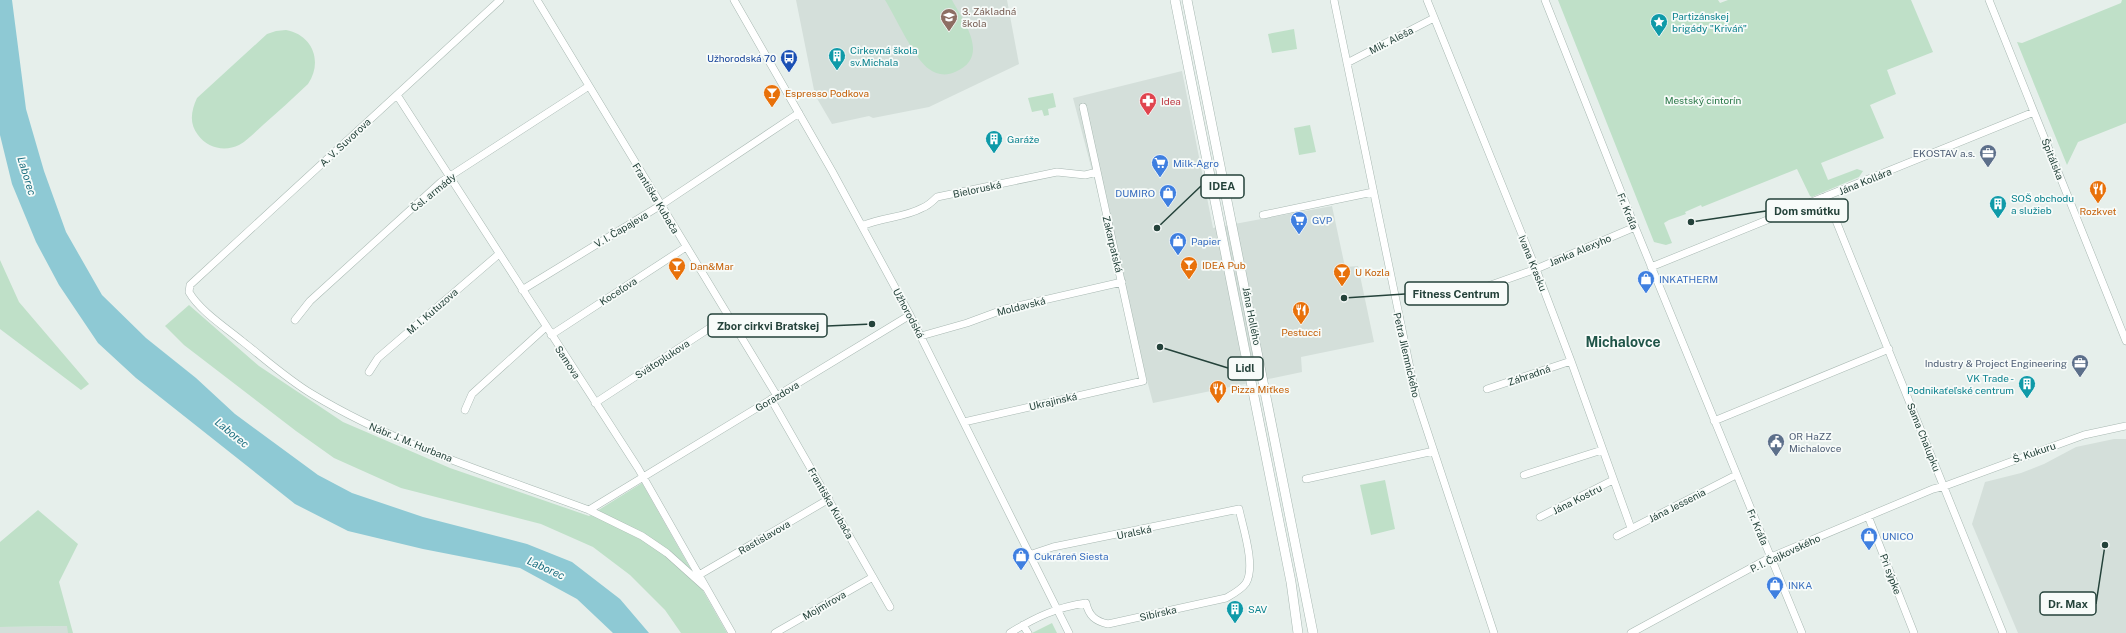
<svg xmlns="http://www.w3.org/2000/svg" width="2126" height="633" viewBox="0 0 2126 633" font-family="'Public Sans',sans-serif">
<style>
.built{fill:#d4dfda}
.green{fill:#bfe0c8}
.water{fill:#8ec9d4}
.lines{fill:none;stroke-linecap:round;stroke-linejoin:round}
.minor-casing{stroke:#a8b8b2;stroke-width:8}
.tertiary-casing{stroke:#a8b8b2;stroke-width:10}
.minor{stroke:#fff;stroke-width:7}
.tertiary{stroke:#fff;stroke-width:9}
.labels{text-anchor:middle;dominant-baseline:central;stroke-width:3.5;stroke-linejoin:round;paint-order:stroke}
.education-label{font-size:10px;fill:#785e54;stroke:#f7fbf9;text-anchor:start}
.culture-label{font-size:10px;fill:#0d838f;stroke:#f7fbf9;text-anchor:start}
.street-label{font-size:10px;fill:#24423a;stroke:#f7fbf9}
.transit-label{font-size:10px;fill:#164399;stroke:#f7fbf9;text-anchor:end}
.food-label{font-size:10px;fill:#c56008;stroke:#f7fbf9;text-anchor:start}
.park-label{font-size:10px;fill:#2d7a4b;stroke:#f7fbf9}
.health-label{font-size:10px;fill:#be3a42;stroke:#f7fbf9;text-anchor:start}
.service-label{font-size:10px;fill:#4e5e75;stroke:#f7fbf9;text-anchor:end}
.shop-label{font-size:10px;fill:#366cbe;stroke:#f7fbf9;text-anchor:start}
.water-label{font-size:11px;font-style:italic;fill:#1c6f80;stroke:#f7fbf9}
.district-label{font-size:14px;font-weight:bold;fill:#1f5548;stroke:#f7fbf9}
.leader{fill:none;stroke:#24423a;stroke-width:1.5}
.callout-dot{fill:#24423a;stroke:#f7fbf9;stroke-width:1.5}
.callout{fill:#f7fbf9;stroke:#24423a;stroke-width:1.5}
.callout-label{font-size:11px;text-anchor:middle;font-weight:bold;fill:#24423a}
</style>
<rect width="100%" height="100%" fill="#e6efeb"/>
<!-- built -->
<path class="built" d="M796 0H1007L1019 64 929 107 873 118 869 116 832 124 815 95Z
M1182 71 1213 228 1332 206 1345 267 1358 266 1374 342 1301 357 1302 372 1153 403 1073 98Z
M2114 439H2126V633H2018L1972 524 1985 482 2021 473 2044 464 2076 447Z
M68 626V633H0V627Z"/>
<!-- green -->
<path class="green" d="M885 0H952C964 22 991 57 955 72 947 76 936 75 929 69 915 60 895 16 885 0Z
M1558 0H1718L1720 3 1728 0H1911L1933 52 1887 70 1896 94 1870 105 1884 138 1821 163 1828 180 1857 169 1863 171 1859 177 1812 197 1810 196 1797 169 1702 207 1701 205 1685 212 1686 214 1669 220 1664 223 1672 243 1666 245 1654 242Z
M2122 0H2126V123L2078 142 2067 165 2017 42 2022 43 2121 3Z
M1294 29 1297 49 1272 53 1268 34Z
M286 30C313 35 323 62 308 84 293 98 278 112 263 125 255 132 248 140 239 145 225 152 207 148 198 135 189 124 191 111 197 98L267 34 276 31Z
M1053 93 1056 107 1048 109 1049 115 1044 116 1042 110 1032 112 1028 98Z
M1310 125 1316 152 1299 155 1294 128Z
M0 260 19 302 89 384 81 390 0 329Z
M189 305 259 366 343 422 450 468 589 516 642 483 727 633H681L665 610 630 575 593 547 541 524 401 488 334 458 296 431 184 345 165 326Z
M1385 480 1395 529 1371 535 1360 485Z
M38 510 78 544 59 582 73 633H68L67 626 0 627V542Z
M1052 623 1057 633H1032Z"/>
<!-- water -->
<path class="water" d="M0 0H12L26 109 44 171 66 232 102 295 146 338 196 378 235 414 318 475 352 493 423 517 527 544 572 562 620 599 649 633H613L577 599 520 568 423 549 348 531 295 504 136 378 98 343 59 285 36 242 12 184 0 135Z"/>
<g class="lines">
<defs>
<path id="minor" d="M500 0 190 285 189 292C199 310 226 328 242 341 265 359 287 379 312 394 398 446 495 475 589 510L642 536 667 553 706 588
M537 0 777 396
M734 0 832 171 910 315 1069 633
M1334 0 1416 397 1494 633
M1427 0 1536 269 1571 361 1631 528
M1545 0 1635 227 1802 633
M1989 0 2126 341
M1347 63 1434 18
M397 95 638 468 732 633
M1826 196 2003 633
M1263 215 1373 192
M862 226C881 217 904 218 922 208 928 206 933 201 937 197L1057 172 1085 175 1097 172
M1651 267 2034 112
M522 290 661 205 799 113
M1457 297 1536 269 1635 227
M295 320 310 301 441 182 589 86
M551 335 686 247
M921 336 967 323 1005 309 1122 282
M369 372 378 358 499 254
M1487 389 1571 361
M771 399 890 607
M595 403 728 316
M465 410 472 394 546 327
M1714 421 1889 349
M964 422 1143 381 1083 107
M1524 475 1602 450
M1306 479 1434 451
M589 510 910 315
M1868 516 1914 633
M1540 517 1613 480
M1617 536 1736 475
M699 575 829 499
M1023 625 1028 633
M775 633 873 577
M1010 633C1034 618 1057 607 1086 603 1089 616 1095 621 1108 624L1226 598C1233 594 1241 590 1246 583 1256 566 1243 528 1239 509L1053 547 1029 555
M1631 633 1771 557 1933 489 1945 486 2084 435 2126 426"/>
<path id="tertiary" d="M1175 0 1291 582 1298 633
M1187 0 1313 633"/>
</defs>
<!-- minor casing -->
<use href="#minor" class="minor-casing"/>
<!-- tertiary casing -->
<use href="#tertiary" class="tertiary-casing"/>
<!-- minor -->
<use href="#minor" class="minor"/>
<!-- tertiary -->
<use href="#tertiary" class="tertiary"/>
</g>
<!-- icons -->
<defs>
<symbol id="school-pin" viewBox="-11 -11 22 30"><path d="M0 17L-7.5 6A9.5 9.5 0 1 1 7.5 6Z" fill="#8d6e63" stroke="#f7fbf9"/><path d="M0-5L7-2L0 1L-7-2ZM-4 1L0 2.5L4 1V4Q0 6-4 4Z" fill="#fff"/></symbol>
<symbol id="sight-pin" viewBox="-11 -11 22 30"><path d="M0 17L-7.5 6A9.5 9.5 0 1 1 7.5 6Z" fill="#0f9aa8" stroke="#f7fbf9"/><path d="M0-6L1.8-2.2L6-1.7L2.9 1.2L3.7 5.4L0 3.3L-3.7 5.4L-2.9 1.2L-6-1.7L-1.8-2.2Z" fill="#fff"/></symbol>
<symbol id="building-pin" viewBox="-11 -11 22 30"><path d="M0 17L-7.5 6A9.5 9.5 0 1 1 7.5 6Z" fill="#0f9aa8" stroke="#f7fbf9"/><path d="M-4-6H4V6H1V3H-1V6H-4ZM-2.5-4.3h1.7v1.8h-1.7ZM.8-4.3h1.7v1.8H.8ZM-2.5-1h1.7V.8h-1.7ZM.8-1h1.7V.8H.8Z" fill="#fff"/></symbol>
<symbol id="bus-pin" viewBox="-11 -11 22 30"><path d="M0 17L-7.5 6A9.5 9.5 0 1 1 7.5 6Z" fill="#1a4fb4" stroke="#f7fbf9"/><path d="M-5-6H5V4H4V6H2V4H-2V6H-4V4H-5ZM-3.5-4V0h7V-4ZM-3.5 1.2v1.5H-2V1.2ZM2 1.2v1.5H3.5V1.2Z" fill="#fff"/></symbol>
<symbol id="bar-pin" viewBox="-11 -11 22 30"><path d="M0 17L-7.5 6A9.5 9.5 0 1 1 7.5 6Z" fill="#e8710a" stroke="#f7fbf9"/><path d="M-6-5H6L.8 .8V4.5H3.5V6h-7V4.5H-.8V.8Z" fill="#fff"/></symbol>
<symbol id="pharmacy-pin" viewBox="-11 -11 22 30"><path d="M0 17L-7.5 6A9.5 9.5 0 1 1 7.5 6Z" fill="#e0444e" stroke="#f7fbf9"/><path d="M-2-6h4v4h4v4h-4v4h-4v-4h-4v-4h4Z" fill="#fff"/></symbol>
<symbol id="office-pin" viewBox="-11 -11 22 30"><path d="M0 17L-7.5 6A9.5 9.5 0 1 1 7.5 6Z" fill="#5c6f8a" stroke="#f7fbf9"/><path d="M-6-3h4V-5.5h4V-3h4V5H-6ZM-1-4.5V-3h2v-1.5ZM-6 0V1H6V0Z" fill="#fff"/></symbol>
<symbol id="supermarket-pin" viewBox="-11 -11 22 30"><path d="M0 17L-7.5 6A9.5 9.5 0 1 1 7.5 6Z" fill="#3f7fe0" stroke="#f7fbf9"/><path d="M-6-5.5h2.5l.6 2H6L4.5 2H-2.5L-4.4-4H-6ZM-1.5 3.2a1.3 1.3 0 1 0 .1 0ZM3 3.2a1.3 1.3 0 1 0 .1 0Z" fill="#fff"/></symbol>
<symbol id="restaurant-pin" viewBox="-11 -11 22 30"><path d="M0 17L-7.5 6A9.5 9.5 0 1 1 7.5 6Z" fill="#e8710a" stroke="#f7fbf9"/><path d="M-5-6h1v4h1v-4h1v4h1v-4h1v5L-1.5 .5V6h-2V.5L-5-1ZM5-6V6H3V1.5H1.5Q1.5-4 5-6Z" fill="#fff"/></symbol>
<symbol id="shop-pin" viewBox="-11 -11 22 30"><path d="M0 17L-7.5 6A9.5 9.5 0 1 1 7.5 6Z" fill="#3f7fe0" stroke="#f7fbf9"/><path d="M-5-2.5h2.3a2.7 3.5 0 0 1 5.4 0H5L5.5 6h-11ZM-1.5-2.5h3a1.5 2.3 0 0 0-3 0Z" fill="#fff"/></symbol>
<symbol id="civic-pin" viewBox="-11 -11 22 30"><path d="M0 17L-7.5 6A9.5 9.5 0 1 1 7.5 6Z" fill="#5c6f8a" stroke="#f7fbf9"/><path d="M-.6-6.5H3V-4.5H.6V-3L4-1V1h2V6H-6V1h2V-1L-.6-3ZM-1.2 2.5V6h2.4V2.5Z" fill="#fff"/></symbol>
</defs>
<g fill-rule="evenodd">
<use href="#school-pin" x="939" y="7" width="20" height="27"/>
<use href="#sight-pin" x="1649" y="12" width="20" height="27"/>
<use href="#building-pin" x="827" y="46" width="20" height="27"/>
<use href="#bus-pin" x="779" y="48" width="20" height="27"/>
<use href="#bar-pin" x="762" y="83" width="20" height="27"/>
<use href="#pharmacy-pin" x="1138" y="91" width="20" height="27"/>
<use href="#building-pin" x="984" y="129" width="20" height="27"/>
<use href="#office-pin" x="1978" y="143" width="20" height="27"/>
<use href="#supermarket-pin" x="1150" y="153" width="20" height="27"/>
<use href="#restaurant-pin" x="2088" y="179" width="20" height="27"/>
<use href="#shop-pin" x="1158" y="183" width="20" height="27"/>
<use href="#building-pin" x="1988" y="194" width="20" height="27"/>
<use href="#supermarket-pin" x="1289" y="210" width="20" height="27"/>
<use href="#shop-pin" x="1168" y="231" width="20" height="27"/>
<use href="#bar-pin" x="1179" y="255" width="20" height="27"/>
<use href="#bar-pin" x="667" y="256" width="20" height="27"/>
<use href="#bar-pin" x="1332" y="262" width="20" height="27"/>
<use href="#shop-pin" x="1636" y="269" width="20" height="27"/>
<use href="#restaurant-pin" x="1291" y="300" width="20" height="27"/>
<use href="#office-pin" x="2070" y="353" width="20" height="27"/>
<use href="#building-pin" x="2017" y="374" width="20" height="27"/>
<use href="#restaurant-pin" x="1208" y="379" width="20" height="27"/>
<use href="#civic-pin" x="1766" y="432" width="20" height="27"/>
<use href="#shop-pin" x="1859" y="526" width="20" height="27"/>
<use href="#shop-pin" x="1011" y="546" width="20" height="27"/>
<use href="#shop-pin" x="1765" y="575" width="20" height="27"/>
<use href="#building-pin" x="1225" y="599" width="20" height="27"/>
</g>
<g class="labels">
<!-- education labels -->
<g class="education-label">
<text x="962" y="11">3. Základná<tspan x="962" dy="12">škola</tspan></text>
</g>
<!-- culture labels -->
<g class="culture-label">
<text x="1672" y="16">Partizánskej<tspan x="1672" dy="12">brigády "Kriváň"</tspan></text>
<text x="850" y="50">Cirkevná škola<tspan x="850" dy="12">sv.Michala</tspan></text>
<text x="1007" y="139">Garáže</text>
<text x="2011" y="198">SOŠ obchodu<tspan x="2011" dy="12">a služieb</tspan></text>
<text x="2014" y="378" text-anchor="end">VK Trade -<tspan x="2014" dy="12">Podnikaťeľské centrum</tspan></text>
<text x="1248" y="609">SAV</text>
</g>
<!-- street labels -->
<g class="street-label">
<text transform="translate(1391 40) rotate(-27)">Mik. Aleša</text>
<text transform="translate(345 142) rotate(-43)">A. V. Suvorova</text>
<text transform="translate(2053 159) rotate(68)">Špitálska</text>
<text transform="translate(1865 181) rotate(-22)">Jána Kollára</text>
<text transform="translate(977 189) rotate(-12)">Bieloruská</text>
<text transform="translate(433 192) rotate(-39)">Čsl. armády</text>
<text transform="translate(656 198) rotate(59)">Františka Kubača</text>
<text transform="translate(1628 211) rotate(68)">Fr. Kráľa</text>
<text transform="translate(621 229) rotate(-31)">V. I. Čapajeva</text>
<text transform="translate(1113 244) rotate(77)">Zakarpatská</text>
<text transform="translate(1580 250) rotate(-23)">Janka Alexyho</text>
<text transform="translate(1533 263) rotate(68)">Ivana Krasku</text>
<text transform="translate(618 291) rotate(-33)">Koceľova</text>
<text transform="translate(1021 306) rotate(-14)">Moldavská</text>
<text transform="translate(432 311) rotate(-41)">M. I. Kutuzova</text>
<text transform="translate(909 313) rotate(62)">Užhorodská</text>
<text transform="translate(1252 316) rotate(79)">Jána Hollého</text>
<text transform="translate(1407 355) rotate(77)">Petra Jilemnického</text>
<text transform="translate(662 359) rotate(-33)">Svätoplukova</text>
<text transform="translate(568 362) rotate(57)">Samova</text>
<text transform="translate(1529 375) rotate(-19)">Záhradná</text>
<text transform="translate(777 396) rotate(-31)">Gorazdova</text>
<text transform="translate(1053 401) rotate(-13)">Ukrajinská</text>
<text transform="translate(1924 437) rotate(68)">Sama Chalupku</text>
<text transform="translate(411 442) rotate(22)">Nábr. J. M. Hurbana</text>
<text transform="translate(2034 452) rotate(-19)">Š. Kukuru</text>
<text transform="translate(1577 499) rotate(-27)">Jána Kostru</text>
<text transform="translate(831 503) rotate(60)">Františka Kubača</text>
<text transform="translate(1677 505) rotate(-27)">Jána Jessenia</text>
<text transform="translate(1758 527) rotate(67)">Fr. Kráľa</text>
<text transform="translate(1134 532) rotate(-12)">Uralská</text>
<text transform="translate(764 537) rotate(-30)">Rastislavova</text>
<text transform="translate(1785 553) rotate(-25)">P. I. Čajkovského</text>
<text transform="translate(1891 574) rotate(69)">Pri sýpke</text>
<text transform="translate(824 605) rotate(-30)">Mojmírova</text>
<text transform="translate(1158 613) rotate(-13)">Sibírska</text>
</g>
<!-- transit labels -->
<g class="transit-label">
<text x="776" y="58">Užhorodská 70</text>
</g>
<!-- food labels -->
<g class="food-label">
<text x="785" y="93">Espresso Podkova</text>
<text x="2098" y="211" text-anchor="middle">Rozkvet</text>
<text x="1202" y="265">IDEA Pub</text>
<text x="690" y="266">Dan&amp;Mar</text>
<text x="1355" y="272">U Kozla</text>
<text x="1301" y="332" text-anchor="middle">Pestucci</text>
<text x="1231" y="389">Pizza Miťkes</text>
</g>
<!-- park labels -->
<g class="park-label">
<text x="1703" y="100">Mestský cintorín</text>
</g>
<!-- health labels -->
<g class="health-label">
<text x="1161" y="101">Idea</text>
</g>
<!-- service labels -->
<g class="service-label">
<text x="1975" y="153">EKOSTAV a.s.</text>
<text x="2067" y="363">Industry &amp; Project Engineering</text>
<text x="1789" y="436" text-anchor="start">OR HaZZ<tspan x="1789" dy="12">Michalovce</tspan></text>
</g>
<!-- shop labels -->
<g class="shop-label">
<text x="1173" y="163">Milk-Agro</text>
<text x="1155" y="193" text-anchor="end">DUMIRO</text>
<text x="1312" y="220">GVP</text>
<text x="1191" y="241">Papier</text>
<text x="1659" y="279">INKATHERM</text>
<text x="1882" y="536">UNICO</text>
<text x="1034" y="556">Cukráreň Siesta</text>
<text x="1788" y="585">INKA</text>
</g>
<!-- water labels -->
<g class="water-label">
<text transform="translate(27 176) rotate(73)">Laborec</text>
<text transform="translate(232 433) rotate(39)">Laborec</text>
<text transform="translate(546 568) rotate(24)">Laborec</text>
</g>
<!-- district labels -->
<g class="district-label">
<text x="1623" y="342">Michalovce</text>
</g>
</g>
<!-- callouts -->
<path class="leader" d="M1157 228L1201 186M1691 222L1766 211M1344 298L1405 294M872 324L827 326M1160 347L1228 368M2105 545L2096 604"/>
<g class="callout-dot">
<circle cx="1157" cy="228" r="4"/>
<circle cx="1691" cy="222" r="4"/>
<circle cx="1344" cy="298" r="4"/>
<circle cx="872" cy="324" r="4"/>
<circle cx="1160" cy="347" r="4"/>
<circle cx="2105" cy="545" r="4"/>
</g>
<g class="callout">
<rect x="1201" y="175" width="43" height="23" rx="4"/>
<rect x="1766" y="199" width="82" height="23" rx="4"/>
<rect x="1405" y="282" width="103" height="23" rx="4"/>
<rect x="708" y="314" width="119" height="23" rx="4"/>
<rect x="1228" y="357" width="35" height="23" rx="4"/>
<rect x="2040" y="592" width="56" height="23" rx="4"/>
</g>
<g class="callout-label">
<text x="1222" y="190">IDEA</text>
<text x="1807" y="215">Dom smútku</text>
<text x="1456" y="298">Fitness Centrum</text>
<text x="768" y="330">Zbor cirkvi Bratskej</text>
<text x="1245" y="372">Lidl</text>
<text x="2068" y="608">Dr. Max</text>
</g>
</svg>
